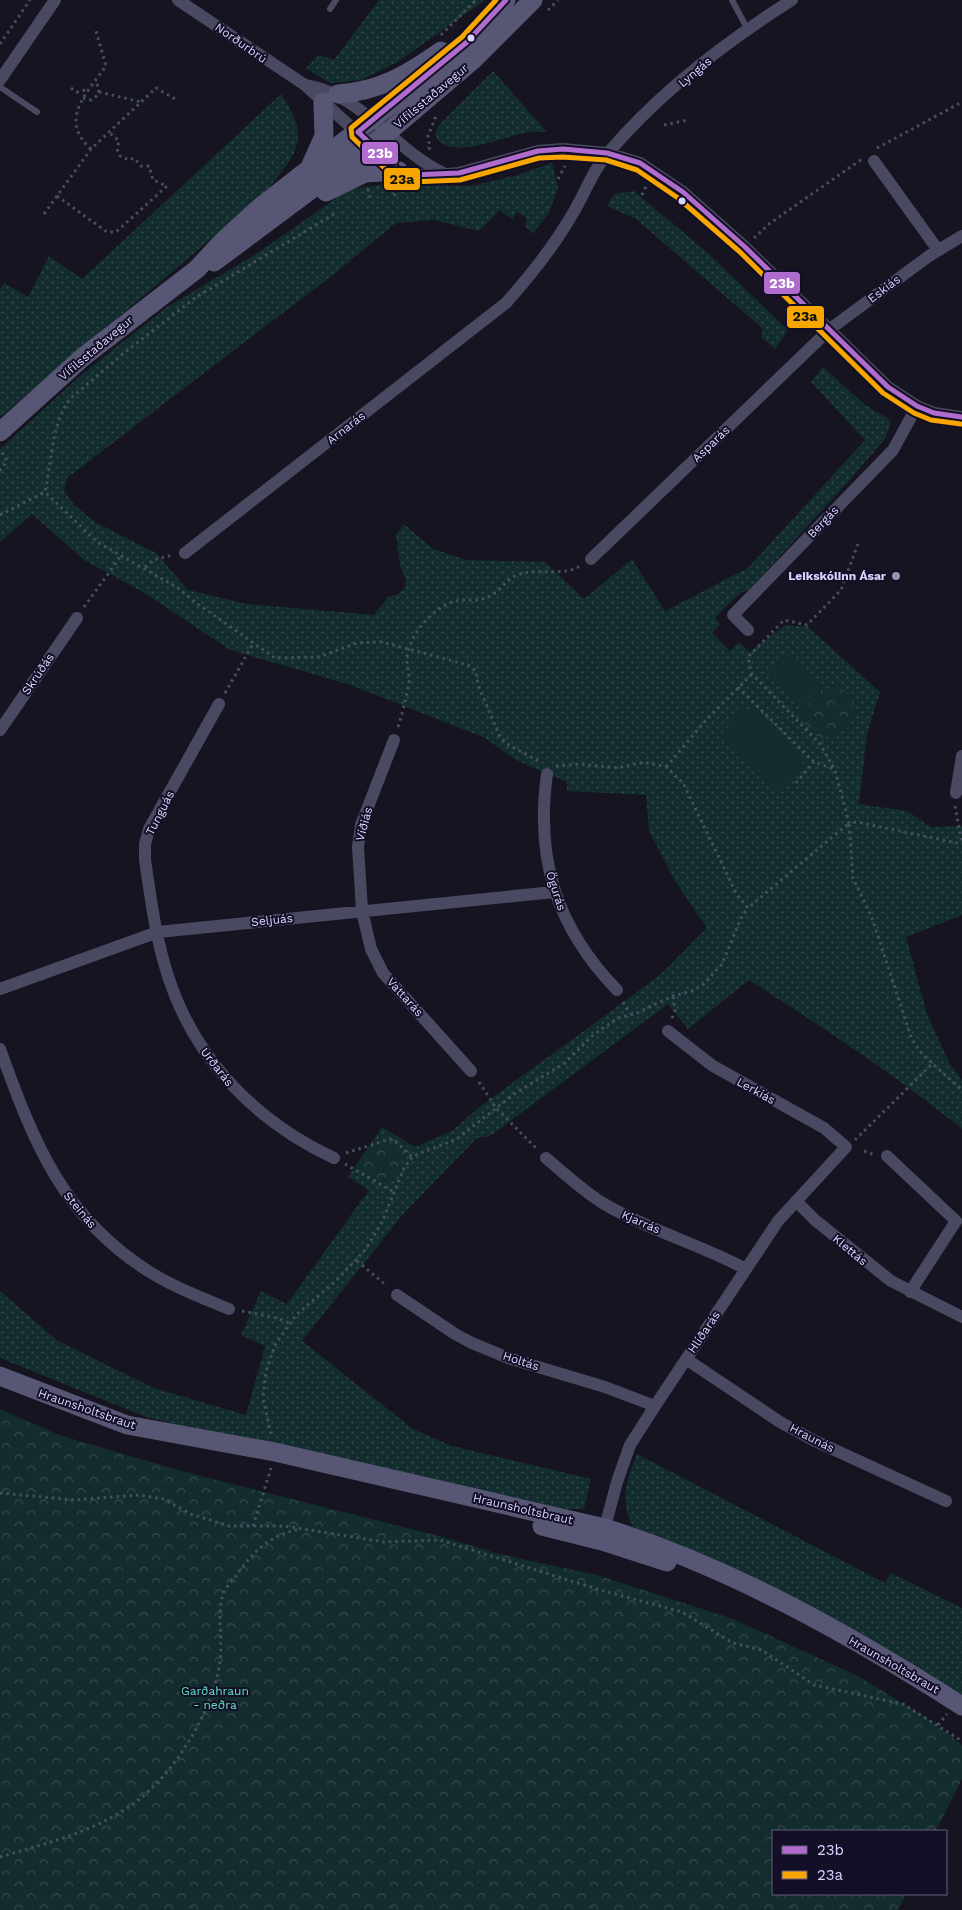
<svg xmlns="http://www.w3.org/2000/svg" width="962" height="1910" viewBox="0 0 962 1910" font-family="'Work Sans',sans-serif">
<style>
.grass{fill:url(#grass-dots)}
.park{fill:url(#park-crowns)}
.pitch{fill:#132c2d}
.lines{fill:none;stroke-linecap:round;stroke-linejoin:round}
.path{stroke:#44505f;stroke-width:3;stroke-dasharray:2.5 4;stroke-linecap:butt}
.lane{stroke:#4a4962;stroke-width:6}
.street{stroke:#4a4962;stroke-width:12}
.secondary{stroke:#575674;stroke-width:19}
.bus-1-casing{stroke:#130f26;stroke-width:9}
.bus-2-casing{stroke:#130f26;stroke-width:9}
.bus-1{stroke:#b06ccc;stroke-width:5}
.bus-2{stroke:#f7a600;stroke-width:5}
.bus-dot{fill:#d9d4ff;stroke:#130f26;stroke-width:2}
.poi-dot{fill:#9591b1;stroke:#130f26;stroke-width:2}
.labels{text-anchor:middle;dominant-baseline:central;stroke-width:4;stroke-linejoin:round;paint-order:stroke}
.street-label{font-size:12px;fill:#d9d4ff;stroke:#130f26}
.poi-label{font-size:12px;font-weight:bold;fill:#d9d4ff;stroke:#130f26;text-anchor:end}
.park-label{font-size:12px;fill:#5fe0c0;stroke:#130f26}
.line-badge{stroke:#130f26;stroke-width:2}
.badge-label{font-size:14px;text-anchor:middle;font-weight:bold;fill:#fff}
.pale-badge-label{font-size:14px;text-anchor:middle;font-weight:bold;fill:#111}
</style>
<defs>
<pattern id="grass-dots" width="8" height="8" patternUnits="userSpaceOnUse" patternTransform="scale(1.25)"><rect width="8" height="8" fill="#132c2d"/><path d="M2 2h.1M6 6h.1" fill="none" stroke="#354a4c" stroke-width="1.8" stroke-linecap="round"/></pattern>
<pattern id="park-crowns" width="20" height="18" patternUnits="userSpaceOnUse" patternTransform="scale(1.25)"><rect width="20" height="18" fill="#132c2d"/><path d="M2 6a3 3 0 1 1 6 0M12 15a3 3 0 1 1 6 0" fill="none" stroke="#354a4c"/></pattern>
</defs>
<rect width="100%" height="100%" fill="#161421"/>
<!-- grass -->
<path class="grass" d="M379 0H485L396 63 361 80 330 83 306 68 319 55 334 60Z
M493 71 547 132C540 132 531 131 524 133 503 137 445 163 435 134L440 124Z
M281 94C314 142 294 156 263 195L0 417V289L4 283 28 297 49 256 82 279Z
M552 163 558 187 549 213 533 233 525 226 527 218 517 212 512 219 500 210 479 231 434 220 396 223 334 274 67 478 64 491 74 505 95 522 156 553 188 590 247 604 374 615 388 597 398 594 405 587 406 580 400 565 396 535 404 524 433 549 467 560 545 562 584 599 632 559 665 611 748 568 865 440 811 382 823 367 865 405 886 417 891 423 885 439 848 482 748 591 741 592 715 618 720 624 712 633 730 651 739 642 750 652 785 625 808 627 880 692 867 734 859 804 907 811 931 827 962 826V915L906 937 927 1014 950 1064 962 1080V1129C894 1074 822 1027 749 980L688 1029 668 1004 490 1136 477 1138 404 1213 302 1341 413 1429 452 1446 591 1479 584 1509H560L259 1445 146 1417 0 1358V1291L58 1341 154 1388 246 1415 265 1346 241 1335 261 1291 287 1304 369 1190 348 1177 382 1127 415 1147 452 1131 477 1109 659 976 707 928 675 881 649 831 646 795 567 791V782L516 760 485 738 348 684 230 650 143 592 84 560 32 514 0 542V449L81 375 167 307 256 254 348 190 378 185 470 186 518 175Z
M634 191 708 253 788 330 775 349 761 337 763 329 636 219 607 206 614 194Z
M637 1454 885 1583 891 1573 962 1608V1697L634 1529C619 1502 626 1481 637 1454Z"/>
<!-- park -->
<path class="park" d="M839 686 850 695 856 708 850 727 819 740 797 715 822 690Z
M391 1135 401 1138 411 1152 406 1154 388 1187 354 1168 372 1142Z
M0 1409 59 1435 185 1472 443 1537 499 1554 597 1575 733 1619 858 1676 927 1718 962 1745V1779L936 1831H773V1894H906L898 1910H0Z"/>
<!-- pitch -->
<path class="pitch" d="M786 654 819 687 800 706 767 673Z
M752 710 802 759 803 767 782 790H775L723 740V732L742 711Z"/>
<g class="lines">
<!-- path -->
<path class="path" d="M548 10 558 0
M441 35 476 0
M0 44 30 0
M71 88 77 92 89 89
M99 92 141 102
M83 98 91 100 98 95 99 88 95 81
M664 125 688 120
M877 148 962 102
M91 149C58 120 87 93 106 66L96 31
M428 149 430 148 428 136 436 116
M558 179 565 166
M368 189 370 198
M642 195 647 184
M57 196 107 232H116L167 186 153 180 149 166H141L134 158 129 160 120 156 117 149 119 141 109 132
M394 196 398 188
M44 214 91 149 156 88 177 100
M334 214 195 298 124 353 70 399C51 425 52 461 45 492L97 542 178 588 195 602 275 658 319 657 357 643 382 642 468 665 476 671 478 685 500 737 509 745 540 762
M754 238 769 224 862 159
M0 471 7 461 0 449
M0 515 45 492
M858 544 841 590 807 625 784 620 749 656V664L752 674 820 744 835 770 849 823 857 822 962 844
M145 567 153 560 172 555
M84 607 121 556
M738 687 814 762 834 769
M225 693 254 642
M398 727C403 712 406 698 409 683 410 675 407 668 407 660 407 637 431 610 452 602 463 598 475 602 486 598 500 593 506 578 520 574 540 568 562 577 580 566
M556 766 580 764 618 768 639 763H649L666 767 683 783 737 895 748 908 849 823 853 878 872 918 912 1040 923 1055 962 1090
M666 767 707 719 752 674
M796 783 814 762
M955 806 962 844
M623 1002 630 1014
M672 1018 675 1010 673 996
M479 1082 496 1108 537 1149
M855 1140 933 1063
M864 1151 875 1155
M346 1153 390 1139 395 1141 412 1157
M345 1164 394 1192
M357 1261 387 1286
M242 1311 277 1318 289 1323
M271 1434 263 1398 266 1371 275 1345 296 1315 337 1280 366 1249 382 1222 404 1168 413 1156 457 1139 514 1094 565 1063 593 1035 618 1018 637 1013 673 996 692 991 704 984 722 964 741 918 748 908
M0 1493 75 1500 140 1495 163 1499 191 1514 229 1526H285L384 1542 440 1540 600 1590 682 1612 733 1643 762 1650 814 1685 903 1704 962 1741
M253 1526 271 1468
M938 1725 947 1714
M0 1857C53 1841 109 1829 151 1789 182 1760 215 1704 220 1661 223 1641 216 1610 224 1592 227 1586 233 1580 237 1574 256 1549 269 1536 300 1529"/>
<!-- lane -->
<path class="lane" d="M732 0 748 30
M330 9 336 0
M0 87 37 112"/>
<!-- street -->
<path class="street" d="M178 0 305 85 399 171 425 176 459 173 538 151 563 149 607 153 640 163 683 192 745 247 888 387 917 406 934 413 962 417
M0 80 55 0
M305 85C362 94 393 149 443 173
M874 161 938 250
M185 553 506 303C530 276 552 249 570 218 584 197 591 172 608 153 658 94 727 41 792 0
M591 559 830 329 929 256 962 236
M748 630 733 615 893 450 917 406
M219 704 149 829 145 844V860C151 900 156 941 169 979 196 1061 257 1122 334 1158
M0 730 77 618
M394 740 361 825 358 847 362 911 371 949 383 973 471 1071
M547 774C535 860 557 928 617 990
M956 793 962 756
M0 989 158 932 554 892
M0 1049C34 1143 63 1219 153 1274 177 1289 203 1298 229 1309
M887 1156 956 1221 910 1292
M546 1158C565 1174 584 1192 606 1205 651 1231 701 1245 746 1269
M796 1201 815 1220 891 1281 962 1317
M397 1295 455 1334 472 1343 508 1358 605 1387 655 1406
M686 1359 780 1422 813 1440 946 1501
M603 1534 617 1482 630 1445 655 1406 778 1221 846 1147 824 1128 713 1066 668 1031"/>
<!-- secondary -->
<path class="secondary" d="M338 94C380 91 407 75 441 51
M311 165 324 136 323 102
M326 192 365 173 399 171
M214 262 387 133 473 60 533 0
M0 432 83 357 197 269 222 242 258 209 440 66 467 42 506 0
M0 1376 127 1425 275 1452 605 1528C732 1568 851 1635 962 1706
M542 1526 602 1541 667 1562"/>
<defs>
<path id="bus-1" d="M506 0 467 42 358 132 399 171 412 175 459 173 538 151 563 149 607 153 640 163 683 192 745 247 888 387 917 406 934 413 962 417"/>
<path id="bus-2" d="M496 0 462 37 351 128 352 137 394 177 411 182 460 180 539 158 563 157 606 160 637 170 678 198 740 252 883 393 914 413 931 420 961 424"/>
</defs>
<!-- bus-1 casing -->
<use href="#bus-1" class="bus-1-casing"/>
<!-- bus-2 casing -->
<use href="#bus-2" class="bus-2-casing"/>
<!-- bus-1 -->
<use href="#bus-1" class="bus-1"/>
<!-- bus-2 -->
<use href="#bus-2" class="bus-2"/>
</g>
<!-- markers -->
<g class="bus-dot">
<circle cx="471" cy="38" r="4.5"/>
<circle cx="682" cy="201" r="4.5"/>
</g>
<circle class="poi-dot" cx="896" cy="576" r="5"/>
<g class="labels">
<!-- street labels -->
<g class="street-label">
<text transform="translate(241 43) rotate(35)">Norðurbrú</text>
<text transform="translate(695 72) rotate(-40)">Lyngás</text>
<text transform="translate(431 96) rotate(-40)">Vífilsstaðavegur</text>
<text transform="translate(884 289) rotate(-37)">Eskiás</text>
<text transform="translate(96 348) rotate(-40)">Vífilsstaðavegur</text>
<text transform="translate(346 428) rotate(-38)">Arnarás</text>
<text transform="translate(711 444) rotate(-44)">Asparás</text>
<text transform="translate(823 522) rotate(-46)">Bergás</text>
<text transform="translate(38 674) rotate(-56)">Skrúðás</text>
<text transform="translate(160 813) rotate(-63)">Tunguás</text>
<text transform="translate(364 824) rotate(-75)">Víðiás</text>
<text transform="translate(556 891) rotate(72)">Ögurás</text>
<text transform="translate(272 920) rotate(-6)">Seljuás</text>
<text transform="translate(405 997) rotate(48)">Vattarás</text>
<text transform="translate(217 1067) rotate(52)">Urðarás</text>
<text transform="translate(756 1091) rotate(29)">Lerkiás</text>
<text transform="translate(80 1210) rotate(50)">Steinás</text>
<text transform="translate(641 1222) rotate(24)">Kjarrás</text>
<text transform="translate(850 1250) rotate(40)">Klettás</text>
<text transform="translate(704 1332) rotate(-56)">Hlíðarás</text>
<text transform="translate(521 1361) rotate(18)">Holtás</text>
<text transform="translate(87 1409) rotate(19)">Hraunsholtsbraut</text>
<text transform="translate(812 1438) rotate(27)">Hraunás</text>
<text transform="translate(523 1509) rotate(13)">Hraunsholtsbraut</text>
<text transform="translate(894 1665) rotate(30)">Hraunsholtsbraut</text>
</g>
<!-- poi labels -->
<g class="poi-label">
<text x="886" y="576">Leikskólinn Ásar</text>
</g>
<!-- park labels -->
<g class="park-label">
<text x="215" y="1691">Garðahraun<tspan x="215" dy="14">- neðra</tspan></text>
</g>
</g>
<g class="line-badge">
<rect x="361" y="141" width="38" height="24" rx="5" fill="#b06ccc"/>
<rect x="383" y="167" width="38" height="24" rx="5" fill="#f7a600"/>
<rect x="763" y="271" width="38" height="24" rx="5" fill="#b06ccc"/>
<rect x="786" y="305" width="39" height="24" rx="5" fill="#f7a600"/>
</g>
<g class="badge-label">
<text x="380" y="158">23b</text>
<text x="782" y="288">23b</text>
</g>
<g class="pale-badge-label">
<text x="402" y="184">23a</text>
<text x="805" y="321">23a</text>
</g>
<!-- legend -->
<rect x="772" y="1830" width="175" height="65" fill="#130f26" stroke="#625e7d"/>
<rect x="782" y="1846" width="25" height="8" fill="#b06ccc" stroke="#625e7d"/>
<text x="817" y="1855" font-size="15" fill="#d9d4ff">23b</text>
<rect x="782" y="1871" width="25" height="8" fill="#f7a600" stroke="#625e7d"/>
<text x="817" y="1880" font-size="15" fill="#d9d4ff">23a</text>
</svg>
